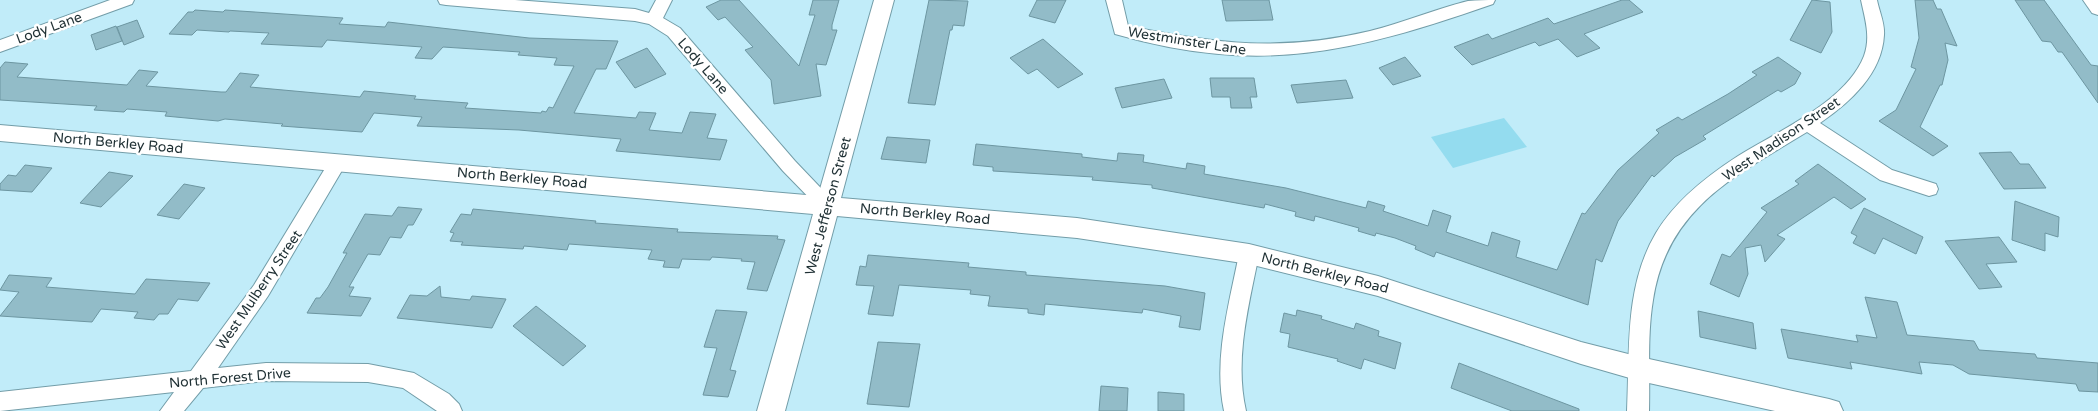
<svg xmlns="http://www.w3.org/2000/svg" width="2098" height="411" viewBox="0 0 2098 411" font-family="'Varela Round',sans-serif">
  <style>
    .green { fill: #94dcef }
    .building { fill: #92bcc8; stroke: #6d96a1 }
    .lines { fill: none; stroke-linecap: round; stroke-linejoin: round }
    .minor-casing { stroke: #739da8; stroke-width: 2 }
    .tertiary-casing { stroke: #739da8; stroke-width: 2 }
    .minor { fill: #fff; fill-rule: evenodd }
    .tertiary { fill: #fff; fill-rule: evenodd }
    .labels { text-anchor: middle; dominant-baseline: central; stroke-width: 5; stroke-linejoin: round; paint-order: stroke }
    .street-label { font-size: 14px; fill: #1f3034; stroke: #fff }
  </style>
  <rect width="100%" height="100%" fill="#c1ecf9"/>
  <polygon class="green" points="1504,118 1527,147 1453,168 1431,137"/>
  <g class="building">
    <polygon points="721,0 739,0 799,66 815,15 809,15 813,0 839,0 832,25 832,30 837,30 826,65 816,64 821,96 774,104 771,80 745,50 753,47 725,17 718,20 706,7"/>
    <polygon points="929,0 968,1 964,26 953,25 952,30 950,30 935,105 908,103"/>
    <polygon points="1037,0 1066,0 1055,23 1029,16"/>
    <polygon points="1222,0 1269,0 1273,20 1226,21"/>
    <polygon points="1622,0 1629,0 1643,12 1584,34 1600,48 1577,57 1558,39 1539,46 1535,42 1472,65 1454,47 1488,34 1492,39 1548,18 1554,24"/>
    <polygon points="1812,0 1830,2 1832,32 1821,53 1790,40"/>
    <polygon points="1915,0 1933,0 1937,9 1941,9 1957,46 1945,43 1948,60 1942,85 1940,85 1920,127 1948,146 1933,156 1879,121 1896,110 1916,69 1911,67 1919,38"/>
    <polygon points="2015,0 2044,0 2091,65 2098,66 2098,103 2062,52 2058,52 2051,42 2042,41"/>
    <polygon points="195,10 223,12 225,10 343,18 339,24 385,27 388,22 529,38 618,41 606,69 596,69 574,113 636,118 639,112 656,113 649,130 682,133 690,112 716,114 707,138 727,140 720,160 616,151 621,139 519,130 417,126 422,117 374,113 362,132 281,126 283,124 225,119 218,121 165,116 167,112 127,109 124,112 94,110 97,106 0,100 0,68 5,62 28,64 17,77 127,85 139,70 158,72 146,86 221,92 226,92 240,73 259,75 250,87 360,97 364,91 416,96 414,99 468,103 465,108 541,113 542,111 546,112 549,107 553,108 574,66 554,65 557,58 518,55 520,52 443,47 432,59 415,58 422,47 327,40 322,47 261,44 269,33 230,31 229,32 197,30 192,35 169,34 188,12 193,12"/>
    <polygon points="137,20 144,37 124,45 117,27"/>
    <polygon points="116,26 122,41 96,50 91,35"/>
    <polygon points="1043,39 1083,74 1058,88 1037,69 1028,74 1010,58"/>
    <polygon points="647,48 666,74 635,88 616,62"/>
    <polygon points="1405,57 1421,76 1393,85 1379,68"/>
    <polygon points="1778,57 1801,73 1795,84 1781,92 1778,90 1703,136 1706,139 1675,157 1654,177 1652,175 1618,221 1602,262 1596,259 1588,305 1436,252 1434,257 1415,249 1416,246 1395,238 1376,233 1375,236 1358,231 1359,228 1315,216 1314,221 1295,216 1296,212 1265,204 1264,208 1152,188 1152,185 1092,180 1093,177 993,171 993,167 973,165 976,144 1082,154 1082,157 1117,161 1118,153 1144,155 1143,162 1186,169 1187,163 1205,166 1204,174 1286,188 1366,208 1368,201 1385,206 1383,211 1428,226 1433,210 1451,216 1446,232 1488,246 1492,232 1520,241 1516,257 1557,270 1582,213 1585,214 1618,170 1659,133 1656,130 1678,117 1682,120 1728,94 1757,75 1752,72"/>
    <polygon points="1210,78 1254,78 1257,97 1250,97 1252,108 1231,108 1230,97 1212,97"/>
    <polygon points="1164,79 1172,98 1122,108 1115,88"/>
    <polygon points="1346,80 1353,98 1297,103 1291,85"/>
    <polygon points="887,137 930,140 926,163 881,159"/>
    <polygon points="2011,152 2020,164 2029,164 2046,188 2004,189 1979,153"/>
    <polygon points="1818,164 1866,199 1851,209 1834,197 1777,235 1785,239 1765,262 1761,245 1745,248 1748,274 1739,297 1710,284 1722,254 1730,257 1767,212 1761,208 1799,184 1795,181"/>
    <polygon points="25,165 52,168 32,192 0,190 0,184 8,175 16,176"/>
    <polygon points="109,172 133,176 101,207 80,203"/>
    <polygon points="184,184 205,188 179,219 157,215"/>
    <polygon points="2015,201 2059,217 2058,237 2045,233 2045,251 2012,240"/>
    <polygon points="398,207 422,209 413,225 408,225 401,238 390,237 380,255 368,254 349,287 354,287 349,296 371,298 361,316 307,313 316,298 320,298 328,287 347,253 343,253 365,214 392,216"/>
    <polygon points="1864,208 1923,237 1916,254 1883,238 1875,254 1853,243 1857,236 1851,233"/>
    <polygon points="473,209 596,221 595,223 678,229 677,232 778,236 777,239 785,240 767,291 747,289 755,262 741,261 742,259 712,257 710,260 682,259 679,268 663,267 665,261 648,259 652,250 569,244 567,250 524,246 523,249 461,245 463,242 450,241 454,233 450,232 461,214 471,215"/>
    <polygon points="1999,237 2017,262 1986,264 2002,287 1979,289 1945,241"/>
    <polygon points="868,255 969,263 968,267 1026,272 1026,275 1165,286 1205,293 1200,330 1179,327 1181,316 1143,309 1142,313 1045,304 1044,315 1028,313 1028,309 988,306 990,296 970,294 971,290 899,285 893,316 868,314 874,286 856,285 860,266 866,267"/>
    <polygon points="9,275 52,278 46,287 135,294 146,279 210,283 198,301 178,299 168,314 159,314 154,320 134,318 138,312 101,309 92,322 0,316 19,292 0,290"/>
    <polygon points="440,286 441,297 470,300 472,296 506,299 492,328 397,318 410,295 427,296"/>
    <polygon points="1865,297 1897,302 1907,335 1974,341 1979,350 2035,354 2037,358 2098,363 2098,392 2079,391 2076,384 1969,374 1953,365 1919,362 1922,374 1850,362 1852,369 1788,358 1781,329 1858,342 1856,335 1877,338"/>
    <polygon points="536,306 586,346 563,366 513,326"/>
    <polygon points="716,310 747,312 730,370 736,371 728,397 703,395 717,348 704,347"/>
    <polygon points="1297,310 1322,316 1321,319 1354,329 1356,323 1379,331 1378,336 1401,343 1395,369 1364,359 1361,369 1337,361 1338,359 1288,347 1290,334 1280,332 1284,313 1296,316"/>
    <polygon points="1698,311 1753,323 1756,349 1700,337"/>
    <polygon points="878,342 920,344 909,407 867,404"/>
    <polygon points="1459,363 1579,409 1579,411 1512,411 1451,388"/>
    <polygon points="1101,386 1128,388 1127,411 1099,411"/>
    <polygon points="1158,392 1184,394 1184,411 1158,411"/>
  </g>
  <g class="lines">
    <defs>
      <g id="minor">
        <polygon points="110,0 134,0 132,4 0,52 0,40"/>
        <polygon points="438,0 515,0 635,9 649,13 656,0 672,0 663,18 680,28 795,161 837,205 835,210 828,212 821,210 783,171 668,36 649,24 635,21 446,5 440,4"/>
        <path d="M1106 0H1122L1128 26C1216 44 1281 52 1370 31 1403 23 1435 9 1468 1 1477 0 1487 0 1495 0L1493 4C1355 52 1261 76 1115 34Z"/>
        <path d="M1861 0H1877C1879 11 1885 23 1884 35 1882 74 1850 102 1820 123L1892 170 1936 184 1938 189 1936 194 1929 196 1880 180 1807 132C1735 176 1667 208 1653 300 1647 336 1650 374 1649 411H1627C1630 351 1624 287 1656 233 1675 201 1707 176 1738 156 1778 131 1846 102 1864 56 1871 37 1865 19 1861 0Z"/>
        <polygon points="2083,0 2098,0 2098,15 2092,13"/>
        <polygon points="338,155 344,157 347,162 344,167 268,296 218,368 266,363 368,364 414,373 449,394 459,404 462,411 437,411 403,388 368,382 266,381 203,388 184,411 160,411 174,392 0,411 0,392 191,371 254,285 332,157"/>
        <path d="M1249 246 1256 248 1259 254C1249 305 1234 359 1246 411H1224C1213 359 1229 305 1239 254L1242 248Z"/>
      </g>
      <polygon id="tertiary" points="874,0 894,0 841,198 1077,218 1249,244 1378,276 1581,342 1640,357 1829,399 1839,402 1843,411 1775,411 1640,381 1581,364 1378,296 1249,264 1077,238 837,216 785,411 757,411 813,214 0,141 0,125 818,196"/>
    </defs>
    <use href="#minor" class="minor-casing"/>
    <use href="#tertiary" class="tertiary-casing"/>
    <use href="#minor" class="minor"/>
    <use href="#tertiary" class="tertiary"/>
  </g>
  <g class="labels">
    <g class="street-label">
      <text transform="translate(49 28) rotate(-20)">Lody Lane</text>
      <text transform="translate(1187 41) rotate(9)">Westminster Lane</text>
      <text transform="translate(703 66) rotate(49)">Lody Lane</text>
      <text transform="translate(1781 139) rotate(-34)">West Madison Street</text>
      <text transform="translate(118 143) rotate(5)">North Berkley Road</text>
      <text transform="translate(522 178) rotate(5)">North Berkley Road</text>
      <text transform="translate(828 206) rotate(-75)">West Jefferson Street</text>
      <text transform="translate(925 214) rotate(5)">North Berkley Road</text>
      <text transform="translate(1325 273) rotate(14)">North Berkley Road</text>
      <text transform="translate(259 290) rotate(-56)">West Mulberry Street</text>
      <text transform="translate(230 378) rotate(-5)">North Forest Drive</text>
    </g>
  </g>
</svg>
